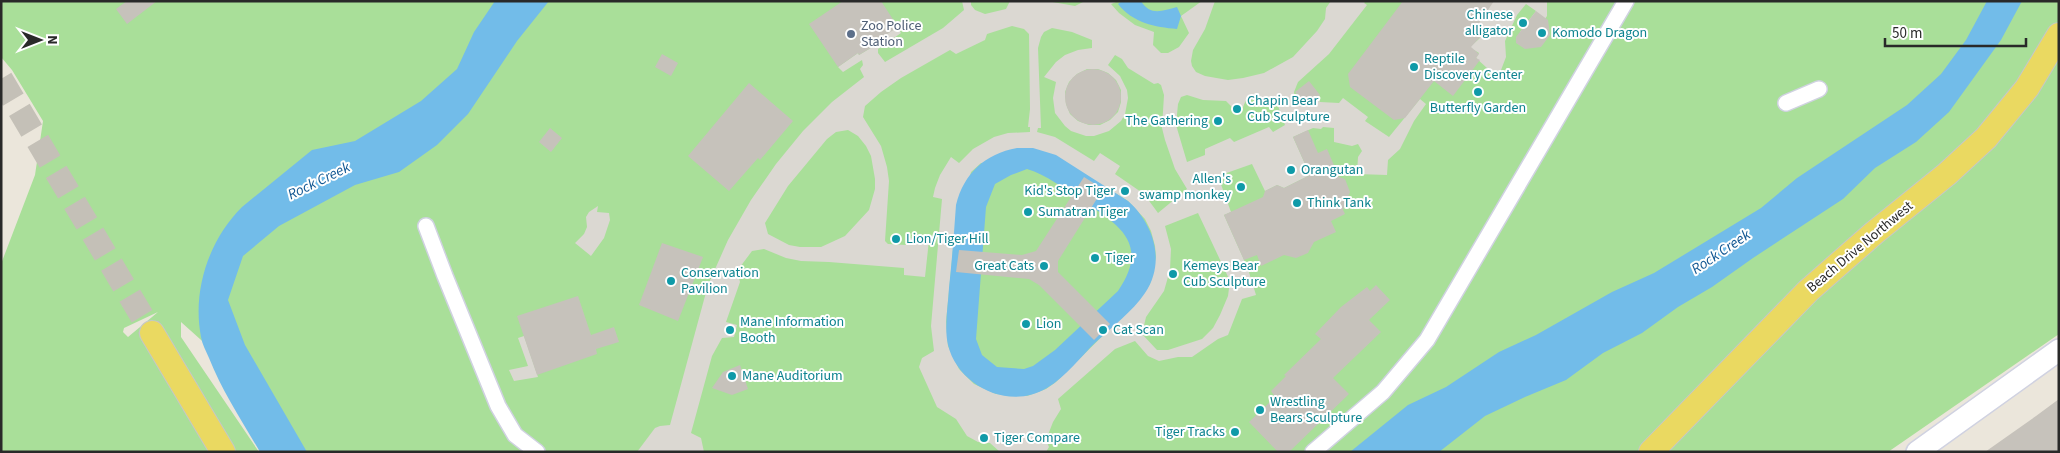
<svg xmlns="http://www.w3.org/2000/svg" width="2060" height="453" viewBox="0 0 2060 453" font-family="'Source Sans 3',sans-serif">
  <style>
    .green { fill: #a9df99; fill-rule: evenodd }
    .plaza { fill: #dbd8d2; fill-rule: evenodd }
    .water { fill: #72bce9; fill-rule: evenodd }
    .building { fill: #c6c2bb }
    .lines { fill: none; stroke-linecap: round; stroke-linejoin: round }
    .primary-tunnel { stroke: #c4c0b7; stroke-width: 24; stroke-dasharray: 24 12; stroke-linecap: butt }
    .minor-casing { stroke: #d0d2e1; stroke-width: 18 }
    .secondary-casing { stroke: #d0d2e1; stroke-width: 24 }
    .primary-casing { stroke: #c7c7c7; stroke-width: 26 }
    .minor { stroke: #fff; stroke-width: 15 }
    .secondary { stroke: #fff; stroke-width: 21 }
    .primary { stroke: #ead961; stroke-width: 24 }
    .culture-dot { fill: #0f9aa8; stroke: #fff; stroke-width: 2 }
    .service-dot { fill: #5c6f8a; stroke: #fff; stroke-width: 2 }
    .labels { text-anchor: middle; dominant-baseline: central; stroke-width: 4; stroke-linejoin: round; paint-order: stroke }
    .culture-label { font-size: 14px; fill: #0d838f; stroke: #fff; text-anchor: start }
    .service-label { font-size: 14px; fill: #4e5e75; stroke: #fff; text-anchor: start }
    .street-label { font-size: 14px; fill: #292929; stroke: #fff }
    .water-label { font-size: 15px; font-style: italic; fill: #135893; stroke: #fff }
  </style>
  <rect width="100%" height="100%" fill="#ebe6db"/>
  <path class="green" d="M1 1H2059V334L1888 452H307C268 405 227 362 181 322V337L259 452H1V264L35 175 43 121 12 70 1 57ZM158 312 128 337 123 332 124 328Z"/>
  <g class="plaza">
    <path d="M962 1H971V5L975 10 985 14 1006 9 1010 1H1047L1075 6 1085 1H1119L1111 4 1119 13 1135 25 1154 32 1153 45 1161 53H1168L1179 47 1189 33 1181 16 1202 1H1215L1205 29 1193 50 1191 61 1192 66 1196 72 1205 76 1228 80 1243 78 1264 73 1293 57 1317 31 1325 19 1326 8 1331 1H1366L1364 3 1367 5 1329 54 1298 82 1294 92 1295 99 1299 97H1317L1320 102 1339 103 1343 98 1368 117 1365 121 1389 137 1420 99 1426 104 1414 121 1400 149 1388 160 1387 175 1357 174 1358 157 1362 151 1358 144 1352 146 1334 142V128L1323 127 1321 129 1313 128 1293 137 1310 175 1284 188 1277 185 1265 191 1252 164 1218 176 1231 212 1224 215 1248 269 1256 295 1242 299 1228 335 1218 339 1192 357H1178L1159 361 1148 356 1135 341 1115 349 1058 399 1061 409 1053 422 1046 440 1049 447 1046 452H1000L990 443 978 442 967 436 956 419 937 407 919 367 922 358 934 351 931 326 942 199 933 197 935 188 940 175 951 157 959 163 973 149 994 137 1008 133 1030 132V127H1028L1030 109 1029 34 1024 29 1012 26 987 34 985 40 956 54 950 50 901 78 881 92 865 106 863 117 881 146 887 167 889 181 885 241 888 244 906 245 907 238 929 240 925 277 904 275V268L829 262 801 261 786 258 764 249 752 251 740 267 738 274 740 282 726 322 737 325 734 337 722 338 712 356 691 433 701 438 704 452H637L655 428 660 426 670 425 708 285 728 240 751 200 776 164 803 131 832 102 864 77 860 69 863 65 862 60 843 72 838 67 858 53 859 55 869 49 879 42 878 40 897 27 901 33 878 49V53L885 62 943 28 964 10ZM1052 28 1072 32 1092 40V48L1078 50 1065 55 1056 62 1044 77 1056 82 1053 98 1055 113 1065 126 1071 131 1086 136H1094L1109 131 1121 121 1125 114 1128 98 1127 90 1120 76 1108 65 1115 55 1122 59 1128 68 1154 84 1158 83 1161 85 1164 95 1162 128 1165 140 1175 169 1187 189 1158 213 1144 194 1115 174 1120 166 1100 153 1094 161 1055 137 1037 132 1038 128H1041L1038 48 1041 37 1044 32ZM1087 69H1098L1108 73 1116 80 1121 90V102L1118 112 1110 120 1100 125H1089L1078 121 1070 114 1066 104 1065 92 1069 82 1077 74ZM1187 95 1203 100 1226 101 1233 108 1237 109 1243 107 1246 100 1267 98 1278 106 1285 125 1273 132 1269 127 1234 142 1230 138 1205 149V155L1187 162 1176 125 1178 104 1181 97ZM848 130 858 136 866 146 871 156 875 179V189L869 210 845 236 821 247H800L789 245 768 234 765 223 788 186 827 139 836 132ZM981 163 1086 175 1128 201 1145 219 1151 231 1155 246 1156 257 1150 284 1136 303 1056 382 1046 389 1027 396 996 394 974 384 959 369 948 346 946 322 953 249 971 172ZM1198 213 1230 281 1228 296 1220 315 1213 328 1202 339 1168 350H1157L1142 334 1146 317 1164 291 1170 270 1171 249 1165 226Z"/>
    <polygon points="1491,1 1547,1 1547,16 1531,39 1520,32 1536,11 1526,4 1517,15 1505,41 1506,57 1498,78 1476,58 1479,53 1474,50 1471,54 1462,43 1471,46 1480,38 1473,32 1478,26 1477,24"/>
    <polygon points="598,206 597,212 609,213 610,220 604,238 591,256 575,243 584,234 587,227 586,217 589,212"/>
    <polygon points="524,336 538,377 514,381 509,370 528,366 518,338"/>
  </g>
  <g class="water">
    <path d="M495 1H549L517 41 468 114 437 145 399 172 355 185 279 226 243 256 228 300 245 345 307 452H260C242 421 222 391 209 358 206 351 202 344 201 337 192 290 209 240 242 207L312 150 355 141 421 101 457 69 474 32Z"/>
    <path d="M1122 1H1141C1150 16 1162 11 1177 7L1181 16 1177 29C1155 27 1133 23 1118 4Z"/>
    <polygon points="1987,1 2022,1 2001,40 1949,112 1916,142 1875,168 1843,199 1753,258 1712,287 1678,307 1642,333 1603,353 1566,380 1525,397 1485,416 1439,452 1350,452 1408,405 1446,387 1499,352 1536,335 1612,292 1654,273 1761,208 1797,178 1907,105 1941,74 1966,40"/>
    <path d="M1017 148H1033L1056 155 1128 201C1154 224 1166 262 1145 293 1132 312 1113 326 1097 341 1080 357 1067 376 1047 388 1009 411 958 386 948 345 944 327 948 306 949 288 952 260 954 233 956 205 964 173 985 154 1017 148ZM1027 169C1047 175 1063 188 1080 199 1118 224 1151 243 1118 291L1055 350 1033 366 1024 369 997 367 982 355 976 339 986 207 995 184 1011 175Z"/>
  </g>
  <g class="building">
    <polygon points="127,1 157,1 127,24 116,9"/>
    <polygon points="843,1 881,1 898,27 878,40 879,42 869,49 859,55 858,53 838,67 809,24"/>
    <polygon points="1403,1 1494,1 1473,32 1480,37 1471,47 1479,54 1476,58 1480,60 1453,96 1434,81 1405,118 1394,120 1350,87 1348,74"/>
    <polygon points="1536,11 1548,20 1550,35 1541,47 1525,49 1516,43 1516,37"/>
    <polygon points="662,54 678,63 671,76 655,67"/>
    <circle cx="1093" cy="97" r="28"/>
    <polygon points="1309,81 1320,95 1306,106 1295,92"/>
    <polygon points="749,83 793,121 760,160 758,158 729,191 688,156"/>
    <polygon points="550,128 562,138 551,152 539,142"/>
    <polygon points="1308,130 1318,153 1327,149 1339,177 1345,179 1350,192 1343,210 1345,214 1331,221 1336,232 1314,242 1308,253 1296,258 1284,255 1261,266 1257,255 1244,260 1224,215 1263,197 1265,191 1277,185 1284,188 1310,175 1293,137"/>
    <polygon points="1084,177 1103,189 1058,261 1058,272 1110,324 1094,340 1039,285 1029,279 956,272 959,250 1022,255 1036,251"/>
    <polygon points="662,243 703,257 678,321 639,305"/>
    <polygon points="1376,285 1390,300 1369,320 1381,332 1333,378 1349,394 1289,452 1278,452 1249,422 1275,397 1271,391 1286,376 1284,375 1321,339 1315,334 1341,307 1367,287 1370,291"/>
    <polygon points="578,296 591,335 614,327 619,342 596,349 597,354 537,375 517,316"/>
    <polygon points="740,365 748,389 732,395 712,388 723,372"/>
    <polygon points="2059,399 2059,452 1985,452 2036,416"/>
  </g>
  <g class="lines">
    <polyline class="primary-tunnel" points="1,79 152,333"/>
    <defs>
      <g id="minor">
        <polyline points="1786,103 1819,89"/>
        <polyline points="426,226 445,276 498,406 515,435 537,452"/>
        <polyline points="1313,452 1383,392 1427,340 1626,1"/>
      </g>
      <polyline id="secondary" points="1917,452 2059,350"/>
      <g id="primary">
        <polyline points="152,333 223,452"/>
        <polyline points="1651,452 1808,291 1874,233 1947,174 1986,138 2027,88 2059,35"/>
      </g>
    </defs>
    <use href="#minor" class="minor-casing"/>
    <use href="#secondary" class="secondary-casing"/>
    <use href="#primary" class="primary-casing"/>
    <use href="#minor" class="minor"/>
    <use href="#secondary" class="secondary"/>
    <use href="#primary" class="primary"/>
  </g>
  <g class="culture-dot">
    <circle cx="1523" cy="23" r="5"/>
    <circle cx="1542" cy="33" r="5"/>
    <circle cx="1414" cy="67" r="5"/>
    <circle cx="1478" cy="92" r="5"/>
    <circle cx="1237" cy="109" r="5"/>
    <circle cx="1218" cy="121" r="5"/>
    <circle cx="1291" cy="170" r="5"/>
    <circle cx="1241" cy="187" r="5"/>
    <circle cx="1125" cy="191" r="5"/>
    <circle cx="1297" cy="203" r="5"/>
    <circle cx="1028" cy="212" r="5"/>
    <circle cx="896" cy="239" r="5"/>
    <circle cx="1095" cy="258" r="5"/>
    <circle cx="1044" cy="266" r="5"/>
    <circle cx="1173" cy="274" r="5"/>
    <circle cx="671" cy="281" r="5"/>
    <circle cx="1026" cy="324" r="5"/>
    <circle cx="730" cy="330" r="5"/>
    <circle cx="1103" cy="330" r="5"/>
    <circle cx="732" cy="376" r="5"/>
    <circle cx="1260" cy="410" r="5"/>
    <circle cx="1235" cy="432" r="5"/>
    <circle cx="984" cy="438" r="5"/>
  </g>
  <circle class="service-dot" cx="851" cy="34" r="5"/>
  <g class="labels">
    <g class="culture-label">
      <text x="1513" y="15" text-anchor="end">Chinese<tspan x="1513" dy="16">alligator</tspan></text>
      <text x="1552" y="33">Komodo Dragon</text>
      <text x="1424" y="59">Reptile<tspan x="1424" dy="16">Discovery Center</tspan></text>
      <text x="1247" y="101">Chapin Bear<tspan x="1247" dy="16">Cub Sculpture</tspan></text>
      <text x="1478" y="108" text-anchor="middle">Butterfly Garden</text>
      <text x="1208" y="121" text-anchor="end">The Gathering</text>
      <text x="1301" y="170">Orangutan</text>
      <text x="1231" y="179" text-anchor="end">Allen's<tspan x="1231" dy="16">swamp monkey</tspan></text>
      <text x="1115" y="191" text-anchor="end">Kid's Stop Tiger</text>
      <text x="1307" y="203">Think Tank</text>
      <text x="1038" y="212">Sumatran Tiger</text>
      <text x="906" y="239">Lion/Tiger Hill</text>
      <text x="1105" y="258">Tiger</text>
      <text x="1034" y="266" text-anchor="end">Great Cats</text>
      <text x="1183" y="266">Kemeys Bear<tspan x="1183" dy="16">Cub Sculpture</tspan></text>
      <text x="681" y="273">Conservation<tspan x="681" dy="16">Pavilion</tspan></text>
      <text x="740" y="322">Mane Information<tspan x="740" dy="16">Booth</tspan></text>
      <text x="1036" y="324">Lion</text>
      <text x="1113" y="330">Cat Scan</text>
      <text x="742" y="376">Mane Auditorium</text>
      <text x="1270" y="402">Wrestling<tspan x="1270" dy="16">Bears Sculpture</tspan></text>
      <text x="1225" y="432" text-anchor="end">Tiger Tracks</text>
      <text x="994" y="438">Tiger Compare</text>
    </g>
    <g class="service-label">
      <text x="861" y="26">Zoo Police<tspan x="861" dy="16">Station</tspan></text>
    </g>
    <g class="street-label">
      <text transform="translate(1860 247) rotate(-40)">Beach Drive Northwest</text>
    </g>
    <g class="water-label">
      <text transform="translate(319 181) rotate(-26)">Rock Creek</text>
      <text transform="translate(1721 252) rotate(-34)">Rock Creek</text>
    </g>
  </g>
  <rect width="2060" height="453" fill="none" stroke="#292929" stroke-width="5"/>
  <g transform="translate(40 40) rotate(90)" stroke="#ffffff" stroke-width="4" paint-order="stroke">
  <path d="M0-4L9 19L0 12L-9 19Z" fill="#292929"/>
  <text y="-8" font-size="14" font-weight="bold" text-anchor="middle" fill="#292929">N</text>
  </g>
  <path d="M1885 38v8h141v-8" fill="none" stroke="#292929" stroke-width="2.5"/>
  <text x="1892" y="38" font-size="15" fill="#292929" stroke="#ffffff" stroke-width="4" paint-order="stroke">50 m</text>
</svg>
